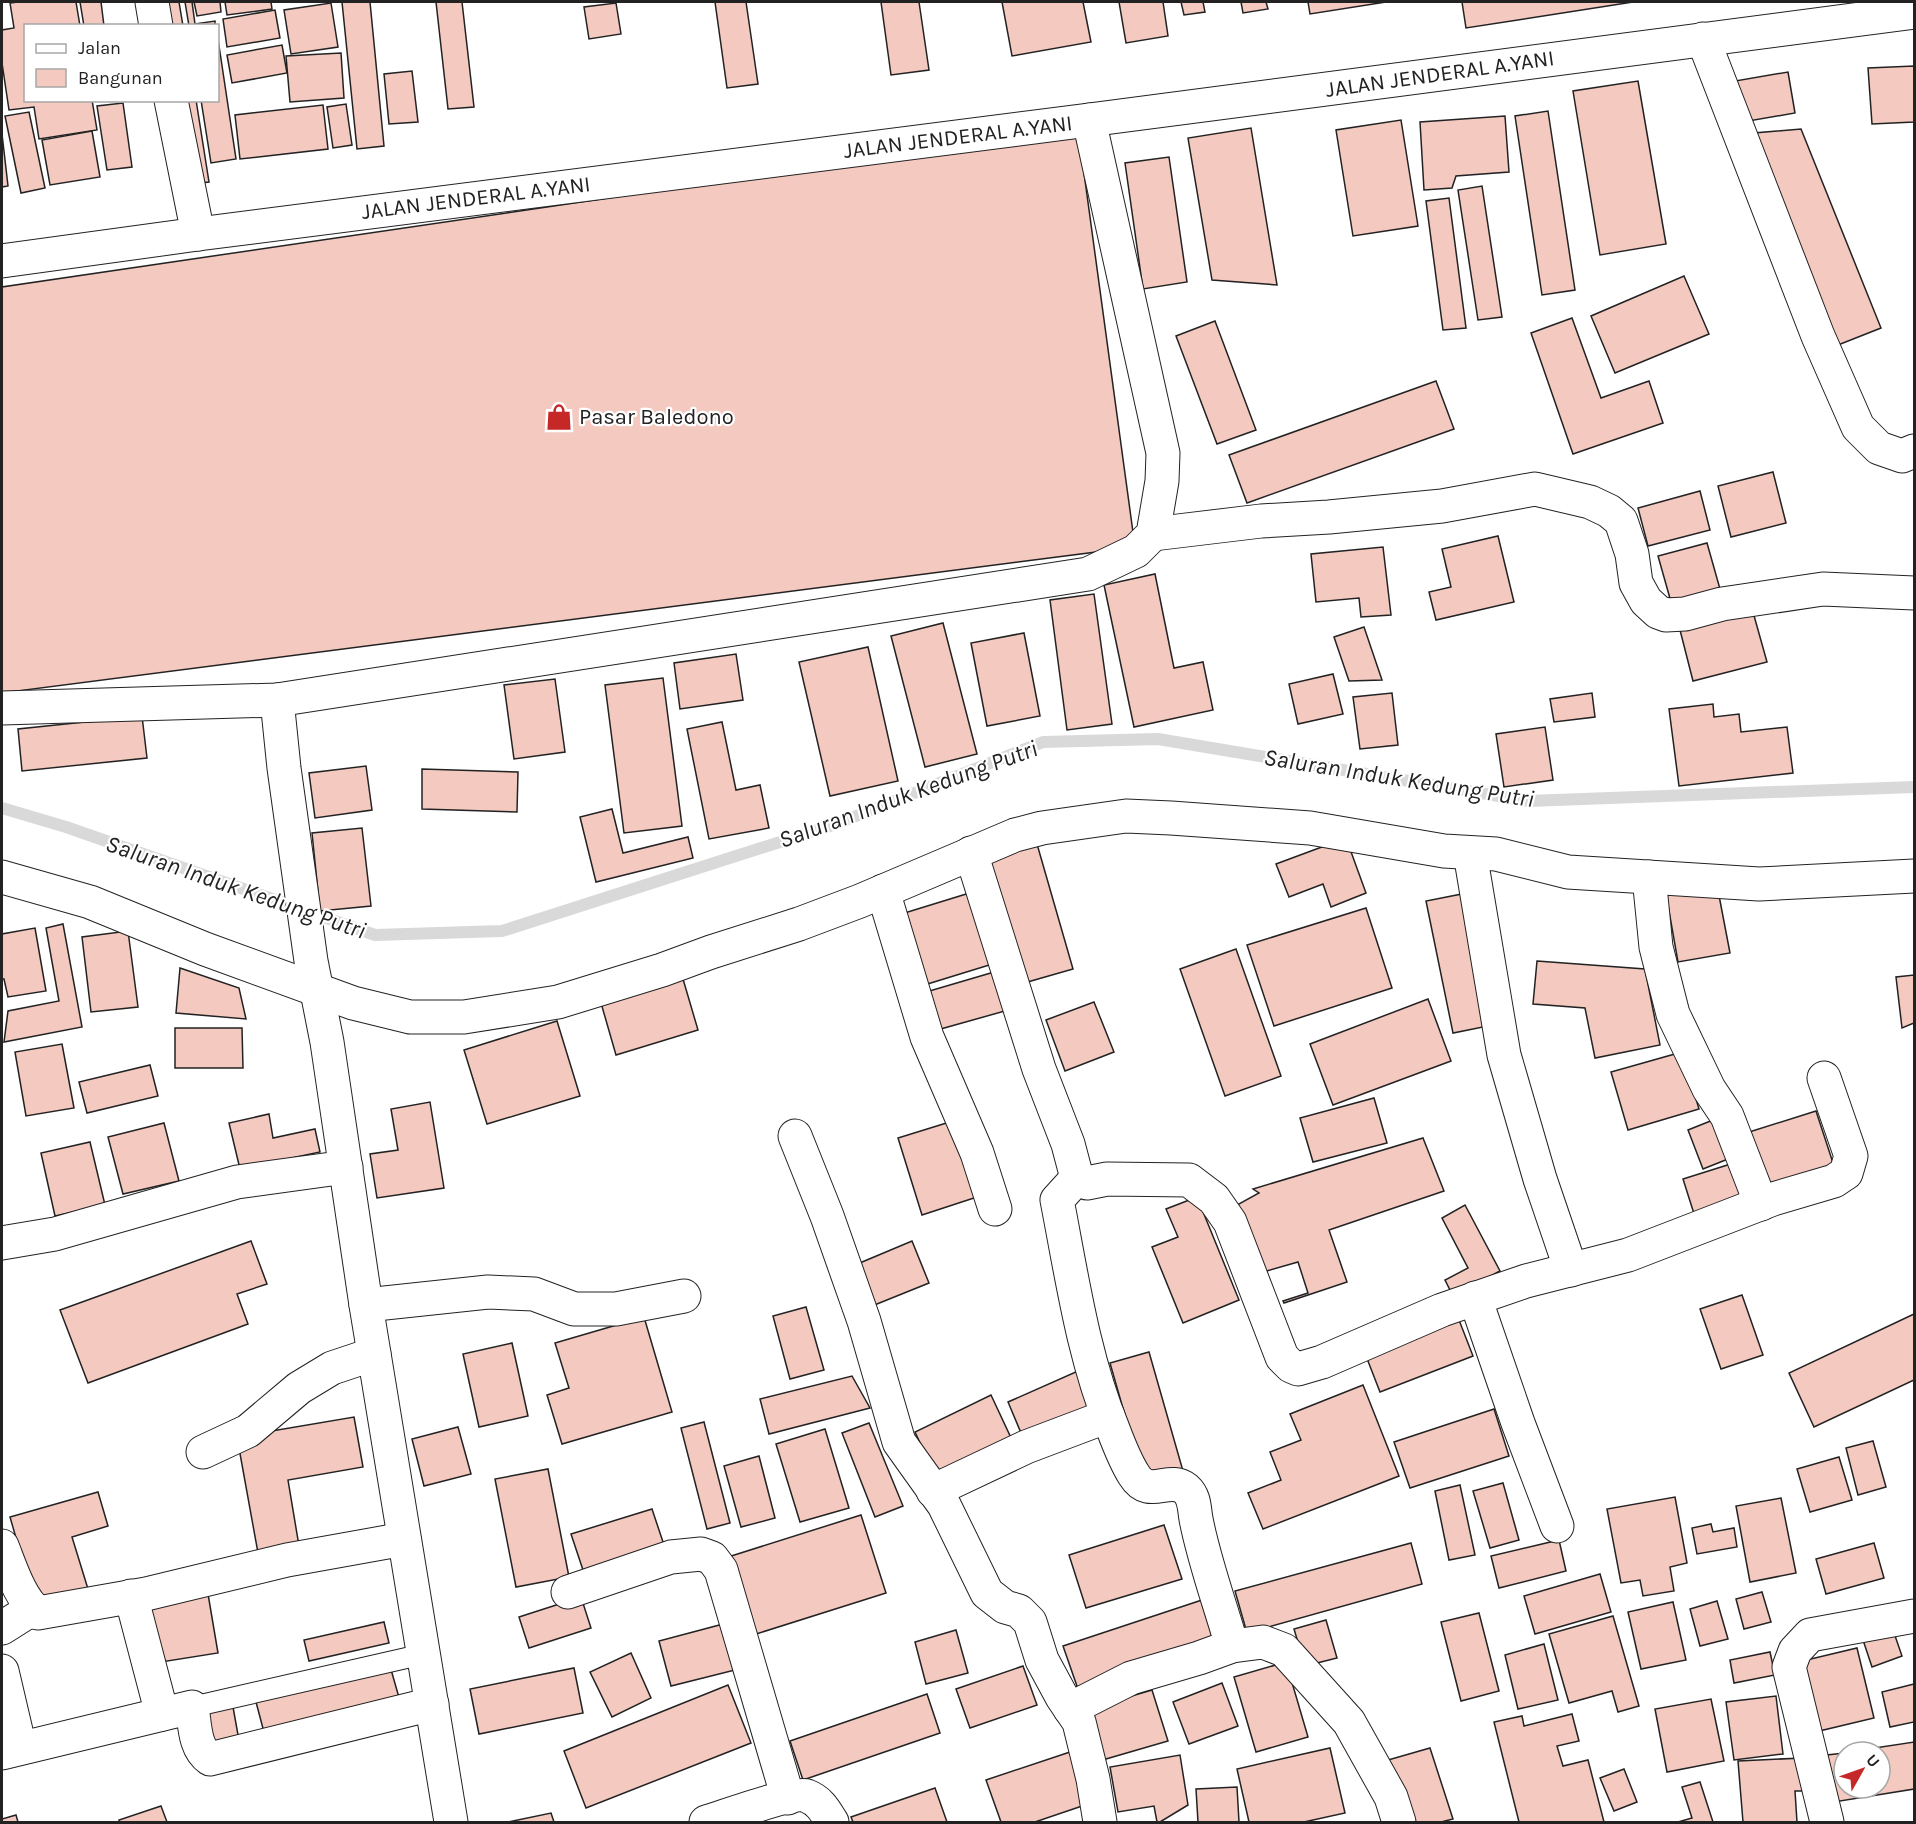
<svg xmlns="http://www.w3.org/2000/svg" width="1916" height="1824" viewBox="0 0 1916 1824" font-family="Karla,sans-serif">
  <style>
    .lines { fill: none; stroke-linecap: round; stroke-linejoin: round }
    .stream { stroke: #d9d9d9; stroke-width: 12 }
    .building { fill: #f3c9c0; stroke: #222; stroke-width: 1.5 }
    .lane-casing { stroke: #222; stroke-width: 22 }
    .street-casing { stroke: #222; stroke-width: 35 }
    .primary-casing { stroke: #222; stroke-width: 35 }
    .lane { stroke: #fff; stroke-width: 20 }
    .street { stroke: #fff; stroke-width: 33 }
    .primary { stroke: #fff; stroke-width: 33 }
    .labels { text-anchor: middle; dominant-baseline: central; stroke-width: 4.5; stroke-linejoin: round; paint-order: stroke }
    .street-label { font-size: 22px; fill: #222; stroke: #fff }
    .poi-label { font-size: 22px; fill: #222; stroke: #fff; text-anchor: start }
    .water-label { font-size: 24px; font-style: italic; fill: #222; stroke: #fff }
  </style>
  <rect width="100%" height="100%" fill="#fff"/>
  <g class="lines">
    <polyline class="stream" points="2,808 66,827 375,935 502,931 836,824 1043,742 1158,739 1528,801 1914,787"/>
  </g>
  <g class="building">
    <polygon points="18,2 76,2 80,26 26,26 26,100 92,100 97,130 39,139 34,107 9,110 2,63 2,30 14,28 10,3"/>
    <polygon points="80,2 101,2 104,26 84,26"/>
    <polygon points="161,2 179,2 183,26 165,26"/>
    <polygon points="185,2 192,2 195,24 215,21 215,26 189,26"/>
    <polygon points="194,2 220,2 221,12 197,16"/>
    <polygon points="225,2 271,2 272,9 227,15"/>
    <polygon points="342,2 370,2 384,146 357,149"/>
    <polygon points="436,2 462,2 474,107 448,109"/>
    <polygon points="715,2 746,2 758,84 727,88"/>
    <polygon points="881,2 919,2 929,70 891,75"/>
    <polygon points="1002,2 1083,2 1091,42 1012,56"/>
    <polygon points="1119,2 1163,2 1168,36 1126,43"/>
    <polygon points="1181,2 1203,2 1205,12 1184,15"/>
    <polygon points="1241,2 1266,2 1268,9 1243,13"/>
    <polygon points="1308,2 1386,2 1310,14"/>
    <polygon points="1462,2 1633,2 1466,28"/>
    <polygon points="331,3 338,47 291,54 284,10"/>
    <polygon points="616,3 621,34 589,39 584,7"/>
    <polygon points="275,10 280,38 227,47 223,19"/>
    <polygon points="218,39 236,159 211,163 201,100 218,100"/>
    <polygon points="282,45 287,73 232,83 227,55"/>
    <polygon points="341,53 344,98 290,102 286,56"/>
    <polygon points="1914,66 1914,122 1872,124 1868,68"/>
    <polygon points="412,71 418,122 389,124 384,74"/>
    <polygon points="1788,72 1795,113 1743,122 1735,81"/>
    <polygon points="1638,81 1666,244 1600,255 1573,91"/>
    <polygon points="177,100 196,100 209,182 191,184"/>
    <polygon points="123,103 132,167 107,170 97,106"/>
    <polygon points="346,104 352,145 333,148 327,107"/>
    <polygon points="323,105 328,149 240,159 235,115"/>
    <polygon points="1548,111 1575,290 1542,295 1515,116"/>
    <polygon points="29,112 45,188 21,193 5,116"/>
    <polygon points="1505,116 1509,172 1456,176 1452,188 1424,190 1420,122"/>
    <polygon points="1401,120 1418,226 1353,236 1336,130"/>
    <polygon points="1251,128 1277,285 1212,280 1188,138"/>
    <polygon points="1078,129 1135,547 2,693 2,287"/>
    <polygon points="1801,129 1881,328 1838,345 1754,133"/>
    <polygon points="92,131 100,177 50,185 42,140"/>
    <polygon points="2,134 8,186 2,187"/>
    <polygon points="1169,157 1187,282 1143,289 1125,163"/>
    <polygon points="1482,186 1502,317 1478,320 1458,190"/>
    <polygon points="1449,198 1466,328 1443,330 1426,201"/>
    <polygon points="1684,276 1709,334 1615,373 1591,316"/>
    <polygon points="1572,318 1601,398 1649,381 1663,423 1573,454 1531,333"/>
    <polygon points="1215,321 1256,430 1217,444 1176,336"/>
    <polygon points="1436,381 1454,429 1247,503 1229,455"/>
    <polygon points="1773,472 1786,523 1731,537 1718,486"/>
    <polygon points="1700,491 1710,530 1648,546 1638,508"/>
    <polygon points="1498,536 1514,602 1436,620 1429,592 1451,587 1442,549"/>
    <polygon points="1707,543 1720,589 1671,602 1658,556"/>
    <polygon points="1383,547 1391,615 1361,617 1359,598 1316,602 1311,554"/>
    <polygon points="1155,574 1174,668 1203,662 1213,710 1134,727 1104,585"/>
    <polygon points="1094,594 1112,724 1067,730 1050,600"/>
    <polygon points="1753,612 1767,662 1693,681 1680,630"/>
    <polygon points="943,623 977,754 925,767 891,636"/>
    <polygon points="1364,627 1382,680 1349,681 1334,637"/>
    <polygon points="1024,633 1040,716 987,726 971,643"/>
    <polygon points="868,647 898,781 830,796 799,662"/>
    <polygon points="736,654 743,700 680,709 674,663"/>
    <polygon points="1333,674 1343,714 1298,724 1289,684"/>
    <polygon points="663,678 682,826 624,833 605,685"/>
    <polygon points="555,679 565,752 514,759 504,685"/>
    <polygon points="1392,693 1398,745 1360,749 1353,697"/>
    <polygon points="1592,693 1595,717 1554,722 1550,699"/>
    <polygon points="1713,704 1714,717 1739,714 1741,732 1787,727 1793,773 1679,786 1669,709"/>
    <polygon points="142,716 147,758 22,771 18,729"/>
    <polygon points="722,722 736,790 760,785 769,828 709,839 687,729"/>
    <polygon points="1545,727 1553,780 1504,787 1496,734"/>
    <polygon points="366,766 372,810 315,818 309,773"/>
    <polygon points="422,769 518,772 517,812 422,809"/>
    <polygon points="612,809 623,853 688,837 693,858 596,882 580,817"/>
    <polygon points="362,828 371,906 320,911 312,833"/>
    <polygon points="1346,838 1366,893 1331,907 1323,884 1289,897 1276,864"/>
    <polygon points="1037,844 1073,969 1024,983 988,858"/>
    <polygon points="1717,885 1730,953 1678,962 1666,894"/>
    <polygon points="976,891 999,962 921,986 898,915"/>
    <polygon points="1467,893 1493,1025 1453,1033 1426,901"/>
    <polygon points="1366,908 1392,988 1274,1026 1247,945"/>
    <polygon points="63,924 82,1027 4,1042 8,1011 59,1001 46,928"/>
    <polygon points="35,928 46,991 8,997 4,979 2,979 2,934"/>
    <polygon points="128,931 138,1007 91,1012 82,937"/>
    <polygon points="1236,949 1281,1076 1225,1096 1180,969"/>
    <polygon points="1537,961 1645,969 1660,1045 1595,1058 1585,1008 1533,1004"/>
    <polygon points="180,968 239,988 246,1019 176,1013"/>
    <polygon points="1001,970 1012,1009 937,1030 926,992"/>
    <polygon points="1914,975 1914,1023 1902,1028 1896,977"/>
    <polygon points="683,979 698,1030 616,1055 601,1003"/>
    <polygon points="1428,999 1451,1061 1333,1105 1310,1044"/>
    <polygon points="1094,1002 1114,1052 1065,1071 1046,1020"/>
    <polygon points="557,1021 580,1096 487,1124 464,1050"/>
    <polygon points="175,1028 242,1028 243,1068 175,1068"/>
    <polygon points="62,1044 74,1108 26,1116 15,1052"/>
    <polygon points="1682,1052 1699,1109 1628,1130 1611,1072"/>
    <polygon points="150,1065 158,1096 87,1113 79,1082"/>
    <polygon points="1374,1098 1387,1143 1313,1162 1300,1118"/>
    <polygon points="430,1102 444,1188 377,1198 370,1154 398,1150 391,1109"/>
    <polygon points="1816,1111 1835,1169 1765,1191 1746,1133"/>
    <polygon points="269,1114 273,1138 315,1129 320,1152 240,1169 229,1123"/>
    <polygon points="1718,1118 1733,1157 1703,1169 1688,1130"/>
    <polygon points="953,1121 977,1197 922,1215 898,1138"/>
    <polygon points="164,1123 179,1181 123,1194 108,1137"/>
    <polygon points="1423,1138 1444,1191 1329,1230 1347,1282 1284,1303 1283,1301 1308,1293 1298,1262 1263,1272 1237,1205 1259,1193 1253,1189"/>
    <polygon points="90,1142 105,1205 55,1216 41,1153"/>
    <polygon points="1737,1162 1750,1203 1696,1220 1683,1179"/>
    <polygon points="1197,1197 1239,1300 1183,1323 1152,1247 1178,1237 1166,1209"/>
    <polygon points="1465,1205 1500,1271 1453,1296 1445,1280 1468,1268 1442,1218"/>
    <polygon points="251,1241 267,1284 237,1294 248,1324 88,1383 60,1310"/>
    <polygon points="912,1241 929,1283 872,1306 855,1265"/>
    <polygon points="1742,1295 1763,1355 1721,1369 1700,1309"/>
    <polygon points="806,1307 824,1370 790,1379 773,1316"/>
    <polygon points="1914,1314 1914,1380 1814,1427 1789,1373"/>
    <polygon points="644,1317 672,1412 562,1444 547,1395 569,1388 555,1343"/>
    <polygon points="1459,1320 1473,1356 1380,1392 1366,1356"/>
    <polygon points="512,1343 528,1416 479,1427 463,1354"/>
    <polygon points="1149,1352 1183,1471 1144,1482 1110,1363"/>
    <polygon points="1078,1371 1095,1410 1024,1440 1008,1402"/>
    <polygon points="852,1376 870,1408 769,1434 760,1399"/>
    <polygon points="1363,1385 1399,1476 1263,1529 1248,1493 1281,1480 1270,1452 1301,1440 1290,1414"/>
    <polygon points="991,1395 1012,1440 936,1477 915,1432"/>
    <polygon points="1494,1409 1509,1456 1410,1488 1394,1442"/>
    <polygon points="354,1417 363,1467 288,1480 299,1546 258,1553 237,1437"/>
    <polygon points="704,1422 730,1523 707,1529 681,1428"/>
    <polygon points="869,1423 903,1506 875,1517 842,1433"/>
    <polygon points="458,1427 471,1474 424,1486 412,1439"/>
    <polygon points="825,1429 849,1508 800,1522 776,1444"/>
    <polygon points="1873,1441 1886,1487 1858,1495 1846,1448"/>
    <polygon points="759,1456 775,1518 741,1527 724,1466"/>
    <polygon points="1839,1457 1852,1500 1810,1512 1797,1469"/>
    <polygon points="548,1469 569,1577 516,1587 495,1479"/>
    <polygon points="1503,1483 1519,1540 1490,1548 1473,1491"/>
    <polygon points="1460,1485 1475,1555 1449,1560 1435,1491"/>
    <polygon points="98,1492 108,1526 72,1537 88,1589 35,1604 10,1517"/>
    <polygon points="1675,1497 1687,1563 1670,1567 1674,1591 1643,1596 1640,1580 1621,1583 1607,1509"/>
    <polygon points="1781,1498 1796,1573 1750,1582 1736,1506"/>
    <polygon points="652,1509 664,1545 583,1570 571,1534"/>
    <polygon points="861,1515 886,1593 753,1635 728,1557"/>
    <polygon points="1711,1524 1713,1532 1734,1528 1737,1547 1697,1554 1692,1528"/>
    <polygon points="1164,1525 1182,1579 1086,1608 1069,1555"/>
    <polygon points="1559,1540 1566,1571 1499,1588 1491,1556"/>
    <polygon points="1411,1543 1422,1584 1247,1633 1235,1591"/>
    <polygon points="1874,1543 1884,1578 1826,1594 1816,1559"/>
    <polygon points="1600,1574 1611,1612 1535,1634 1524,1596"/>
    <polygon points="207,1588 218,1653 155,1663 145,1597"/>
    <polygon points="1762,1592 1771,1622 1744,1629 1736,1599"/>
    <polygon points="581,1597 591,1628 529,1648 519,1617"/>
    <polygon points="1205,1599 1219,1643 1078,1689 1063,1646"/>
    <polygon points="1717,1601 1728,1639 1700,1646 1690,1609"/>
    <polygon points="1673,1602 1686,1660 1641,1669 1628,1612"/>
    <polygon points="1479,1613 1499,1691 1461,1701 1441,1622"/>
    <polygon points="1613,1616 1639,1706 1618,1712 1612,1691 1569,1703 1549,1634"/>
    <polygon points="1326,1620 1337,1658 1305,1666 1294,1629"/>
    <polygon points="384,1622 389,1643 309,1661 304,1640"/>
    <polygon points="727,1623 739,1669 671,1686 659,1641"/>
    <polygon points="1892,1627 1902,1656 1872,1667 1862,1637"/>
    <polygon points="956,1630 968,1673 926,1684 915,1642"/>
    <polygon points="1544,1644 1558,1700 1518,1709 1505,1655"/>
    <polygon points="1857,1648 1874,1718 1815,1732 1798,1662"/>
    <polygon points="1770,1652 1775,1675 1734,1683 1730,1660"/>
    <polygon points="631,1653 651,1698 612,1717 590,1672"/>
    <polygon points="1286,1662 1308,1737 1256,1752 1234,1677"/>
    <polygon points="390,1666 400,1701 265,1736 256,1702"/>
    <polygon points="1023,1666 1037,1705 970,1728 956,1689"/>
    <polygon points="574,1668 583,1713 479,1734 470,1689"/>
    <polygon points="1222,1683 1238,1726 1189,1744 1173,1702"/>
    <polygon points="1914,1684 1914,1722 1890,1727 1882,1692"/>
    <polygon points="728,1685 751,1743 586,1808 564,1751"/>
    <polygon points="1152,1690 1168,1741 1099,1761 1084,1710"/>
    <polygon points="927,1694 940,1733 803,1780 790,1741"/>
    <polygon points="1776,1696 1783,1754 1734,1760 1726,1702"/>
    <polygon points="1711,1699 1724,1761 1667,1772 1655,1709"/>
    <polygon points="233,1707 240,1746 211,1751 204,1712"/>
    <polygon points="1572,1714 1579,1741 1557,1746 1563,1766 1588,1760 1604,1822 1519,1822 1494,1722 1522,1716 1524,1726"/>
    <polygon points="1914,1742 1914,1789 1834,1802 1827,1755 1844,1753 1844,1788 1880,1788 1880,1752 1848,1752"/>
    <polygon points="1330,1748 1345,1813 1304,1822 1249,1822 1237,1769"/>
    <polygon points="1430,1748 1453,1819 1441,1822 1407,1822 1388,1760"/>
    <polygon points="1070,1752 1088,1804 1035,1822 1001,1822 986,1780"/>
    <polygon points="1180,1755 1188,1805 1160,1822 1157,1822 1154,1806 1118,1812 1110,1767"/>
    <polygon points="1802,1758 1805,1791 1795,1791 1797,1822 1743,1822 1738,1761"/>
    <polygon points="1624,1769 1637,1802 1614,1811 1600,1778"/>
    <polygon points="1700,1782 1713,1822 1678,1822 1692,1818 1682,1787"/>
    <polygon points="1237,1787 1239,1822 1198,1822 1196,1789"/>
    <polygon points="935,1788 947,1822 853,1822 851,1817"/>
    <polygon points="161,1806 167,1822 119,1822 119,1820"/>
    <polygon points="551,1813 554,1822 508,1822"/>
    <polygon points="16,1815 18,1822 2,1822 2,1819"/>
  </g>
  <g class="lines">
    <defs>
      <polyline id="lane" points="192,1707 424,1654"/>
      <g id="street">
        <polyline points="152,2 156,26"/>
        <polyline points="1703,39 1818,336 1858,427 1879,448 1902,456 1914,451"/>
        <polyline points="171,100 198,234"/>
        <polyline points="1153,534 1261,521 1329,517 1442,506 1535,489 1590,502 1609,511 1621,521 1632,554 1636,583 1646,601 1658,612 1666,615 1685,614 1722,604 1823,589 1914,593"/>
        <polyline points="277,700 284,768 311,961 327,1042 366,1305 451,1822"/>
        <polyline points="2,708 277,700 1088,574 1136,551 1153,534 1162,481 1163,453 1089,120"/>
        <polyline points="971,853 1039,1069 1068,1144 1077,1178 1087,1183 1107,1179 1189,1180 1214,1199 1230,1222 1282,1357 1291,1366 1298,1369 1322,1362 1442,1310 1526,1281 1628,1255 1773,1199 1834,1181 1846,1173 1851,1156 1824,1078"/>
        <polyline points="1470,853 1504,1055 1540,1179 1571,1270"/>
        <polyline points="2,877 90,902 205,949 353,1003 410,1017 464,1017 558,1002 662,970 711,952 799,924 860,901 1015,835 1042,828 1126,816 1171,818 1310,828 1444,851 1496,854 1568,872 1759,884 1914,876"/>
        <polyline points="1649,877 1656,947 1673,1014 1709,1089 1727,1116 1761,1204"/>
        <polyline points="883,891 927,1037 977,1153 995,1209"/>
        <polyline points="795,1136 827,1216 864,1321 899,1442 944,1505 987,1593 1005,1607 1019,1611 1030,1622 1042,1660 1062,1697 1079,1722 1093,1779 1100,1822"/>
        <path d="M1077 1178 1057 1200C1072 1277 1083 1356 1113 1429 1119 1445 1125 1461 1134 1475 1149 1500 1169 1475 1186 1489 1195 1497 1194 1508 1196 1519 1204 1561 1220 1604 1232 1646"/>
        <polyline points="2,1243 55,1234 237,1182 346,1167"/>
        <polyline points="1475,1298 1518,1423 1557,1526"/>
        <polyline points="366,1305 488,1292 534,1294 574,1309 616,1309 684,1296"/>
        <polyline points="203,1452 248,1431 299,1388 332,1368 374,1354"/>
        <polyline points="933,1491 1026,1447 1108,1416"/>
        <path d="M2 1546C10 1566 20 1599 38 1613L146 1594 287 1560 404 1539"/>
        <polyline points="568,1592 671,1557 701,1554 712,1558 721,1570 788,1798"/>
        <polyline points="131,1596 162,1714"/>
        <polyline points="2,1628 32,1609"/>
        <polyline points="2,1671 20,1748"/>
        <polyline points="1070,1709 1131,1678 1199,1658 1232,1646 1263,1642 1284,1650 1349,1722 1391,1797 1399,1822"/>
        <path d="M2 1753 192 1707C195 1724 194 1748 210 1759L432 1704"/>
        <path d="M706 1822C723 1817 793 1791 807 1796 820 1801 825 1811 832 1822"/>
        <polyline points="1827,1822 1789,1667 1795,1651 1810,1635 1914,1616"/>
      </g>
      <polyline id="primary" points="2,261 198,234 1089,120 1914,12"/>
    </defs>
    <use href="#lane" class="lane-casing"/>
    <use href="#street" class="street-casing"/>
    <use href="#primary" class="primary-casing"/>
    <use href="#lane" class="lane"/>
    <use href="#street" class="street"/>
    <use href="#primary" class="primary"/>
  </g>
  <defs>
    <symbol id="shop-bare" viewBox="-9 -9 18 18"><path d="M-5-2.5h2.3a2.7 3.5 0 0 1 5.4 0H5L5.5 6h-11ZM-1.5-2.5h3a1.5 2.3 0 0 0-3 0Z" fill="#c62828" stroke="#fff" stroke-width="2.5" paint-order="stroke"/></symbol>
  </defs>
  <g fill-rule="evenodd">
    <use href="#shop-bare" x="540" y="398" width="38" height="38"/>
  </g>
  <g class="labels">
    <g class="street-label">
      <text transform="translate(1440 74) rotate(-8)">JALAN JENDERAL A.YANI</text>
      <text transform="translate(958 137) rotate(-7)">JALAN JENDERAL A.YANI</text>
      <text transform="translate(476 198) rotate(-7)">JALAN JENDERAL A.YANI</text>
    </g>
    <g class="poi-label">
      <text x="579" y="417">Pasar Baledono</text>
    </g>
    <g class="water-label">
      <text transform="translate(1399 778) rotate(9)">Saluran Induk Kedung Putri</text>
      <text transform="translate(908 794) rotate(-20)">Saluran Induk Kedung Putri</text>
      <text transform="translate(236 887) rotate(19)">Saluran Induk Kedung Putri</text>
    </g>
  </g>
  <rect width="1916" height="1824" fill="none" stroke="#222222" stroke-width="6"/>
  <rect x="24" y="24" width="195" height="78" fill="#ffffff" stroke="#a7a7a7" stroke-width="1.5"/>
  <rect x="36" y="44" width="30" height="9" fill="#ffffff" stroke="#a7a7a7" stroke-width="1.5"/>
  <text x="78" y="54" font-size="18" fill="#222222">Jalan</text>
  <rect x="36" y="69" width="30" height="18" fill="#f3c9c0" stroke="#a7a7a7" stroke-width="1.5"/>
  <text x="78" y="84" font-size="18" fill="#222222">Bangunan</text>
  <g transform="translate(1862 1770) rotate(50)"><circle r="28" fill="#ffffff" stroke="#a7a7a7" stroke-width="1.5"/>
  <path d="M0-4.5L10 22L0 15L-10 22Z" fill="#c62828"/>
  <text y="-9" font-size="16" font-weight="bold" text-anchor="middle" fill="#222222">U</text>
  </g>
</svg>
